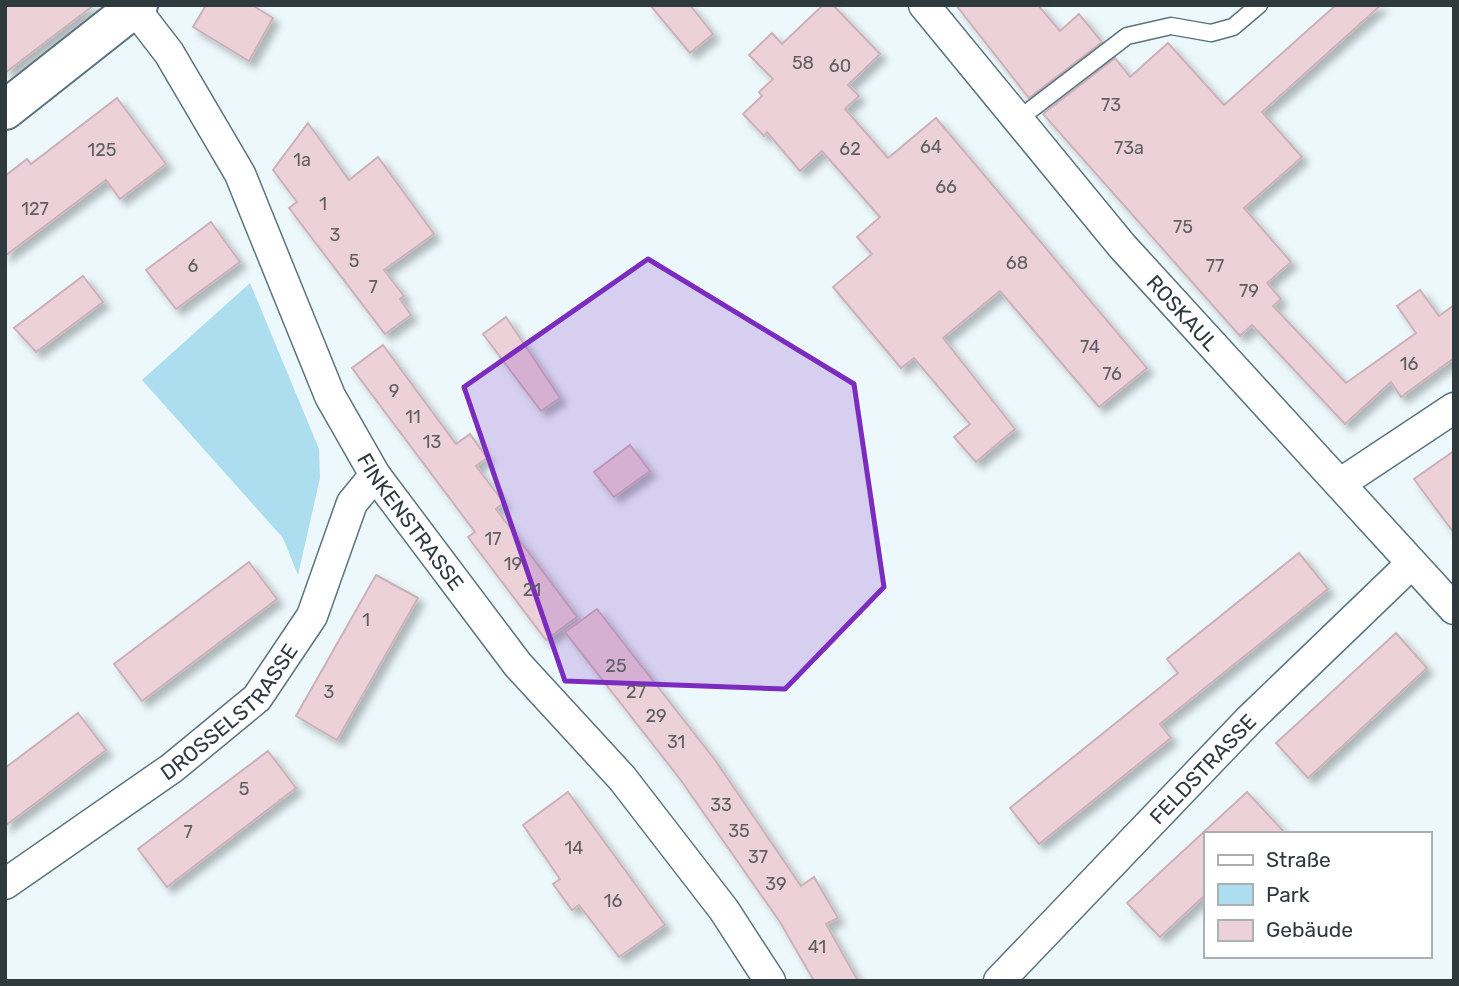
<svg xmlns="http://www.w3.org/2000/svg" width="1459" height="986" viewBox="0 0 1459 986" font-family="Rubik,sans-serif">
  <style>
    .green { fill: #addeef }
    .building { fill: #edd1d9; stroke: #cdb1b9; stroke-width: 2; filter: url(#shadow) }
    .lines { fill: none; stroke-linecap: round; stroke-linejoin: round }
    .lane-casing { stroke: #5a747d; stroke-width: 19 }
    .street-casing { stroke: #5a747d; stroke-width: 33 }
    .secondary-casing { stroke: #5a747d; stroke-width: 42 }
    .lane { stroke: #fff; stroke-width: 16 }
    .street { stroke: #fff; stroke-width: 30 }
    .secondary { stroke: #fff; stroke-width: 38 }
    .marked { fill: #7b2cbf; fill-opacity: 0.2; stroke: #7b2cbf; stroke-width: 5; stroke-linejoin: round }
    .labels { text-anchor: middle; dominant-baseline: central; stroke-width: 7; stroke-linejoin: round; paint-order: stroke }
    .number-label { font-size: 18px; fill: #5e6065 }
    .street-label { font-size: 21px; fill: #2f3a3e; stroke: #fff }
  </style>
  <defs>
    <filter id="shadow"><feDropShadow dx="6" dy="6" stdDeviation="3.5" flood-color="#0004"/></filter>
  </defs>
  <rect width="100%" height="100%" fill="#edf8fc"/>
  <polygon class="green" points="250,283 319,449 320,478 298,575 283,538 142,380"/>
  <g class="building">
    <polygon points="5,5 94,5 5,73"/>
    <polygon points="206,5 252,5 273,18 249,61 193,27"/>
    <polygon points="650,5 690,5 713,34 690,53"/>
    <polygon points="823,5 833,5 880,54 848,85 859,96 845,109 888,158 936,118 1147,368 1099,407 1000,291 943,338 1015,429 976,462 954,437 970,424 914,358 901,368 833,287 872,254 857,237 880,217 822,151 800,171 767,132 764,136 743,114 762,96 759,92 773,79 749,55 772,33 782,44"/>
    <polygon points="956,5 1038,5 1060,31 1079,14 1102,42 1029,98"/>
    <polygon points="1336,5 1381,5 1262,112 1302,157 1244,208 1291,262 1267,283 1281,299 1273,306 1346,383 1416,333 1397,306 1420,290 1439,316 1454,305 1454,358 1401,397 1391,382 1345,424 1252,325 1240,336 1043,114 1115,58 1130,77 1168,43 1224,105"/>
    <polygon points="117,98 166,164 120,199 106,180 5,256 5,176 27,159 31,164"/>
    <polygon points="308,123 349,180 378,157 434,234 384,270 404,296 400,299 411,315 385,334 289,208 297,202 273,170"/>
    <polygon points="211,222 240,262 176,309 146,270"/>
    <polygon points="83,276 103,302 36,352 14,328"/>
    <polygon points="506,317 560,398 541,411 483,334"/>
    <polygon points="383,345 456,444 470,434 487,458 476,466 504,503 496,509 577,617 546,640 468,537 475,532 352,368"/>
    <polygon points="630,445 650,471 614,497 594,472"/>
    <polygon points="1454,451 1454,533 1414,479"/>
    <polygon points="1299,553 1328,589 1160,724 1171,738 1039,844 1010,808 1178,673 1167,659"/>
    <polygon points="249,562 277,599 142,701 114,664"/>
    <polygon points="376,575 418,598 337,740 296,716"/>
    <polygon points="597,609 715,760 801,886 814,877 838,918 826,924 858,981 814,981 780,922 680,779 565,632"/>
    <polygon points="1396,633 1427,668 1308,778 1276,743"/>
    <polygon points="78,713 106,750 5,826 5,768"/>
    <polygon points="268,751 296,788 167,887 138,849"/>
    <polygon points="568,792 665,925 619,957 579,905 572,910 553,884 560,879 523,825"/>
    <polygon points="1247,792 1286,834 1205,834 1205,895 1160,937 1127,903"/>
  </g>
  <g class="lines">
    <defs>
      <polyline id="lane" points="1016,121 1127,36 1171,26 1211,33 1233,27 1259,5"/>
      <g id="street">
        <path id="s1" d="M132 5 169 53 240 174 330 396 375 475 518 665 622 778 724 910 770 981"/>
        <path id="s2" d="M924 5 1122 246 1454 609"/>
        <polyline points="1341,483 1454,408"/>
        <path id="s3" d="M5 884 172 768 257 698 312 616 352 503 375 475"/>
        <path id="s4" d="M999 981 1250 719 1411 564"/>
      </g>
      <polyline id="secondary" points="5,110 138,5"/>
    </defs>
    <use href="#lane" class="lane-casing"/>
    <use href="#street" class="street-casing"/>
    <use href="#secondary" class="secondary-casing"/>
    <use href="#lane" class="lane"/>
    <use href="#street" class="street"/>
    <use href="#secondary" class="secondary"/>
  </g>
  <path class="marked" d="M648 259 854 384 884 587 785 689 565 681 464 387Z"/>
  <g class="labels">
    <g class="number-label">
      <text x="803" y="63">58</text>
      <text x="840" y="66">60</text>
      <text x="1111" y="105">73</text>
      <text x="931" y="147">64</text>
      <text x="1129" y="148">73a</text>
      <text x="850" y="149">62</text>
      <text x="102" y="150">125</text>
      <text x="302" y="160">1a</text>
      <text x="946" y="187">66</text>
      <text x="323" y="204">1</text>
      <text x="35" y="209">127</text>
      <text x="1183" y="227">75</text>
      <text x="335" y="235">3</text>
      <text x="354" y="261">5</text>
      <text x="1017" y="263">68</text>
      <text x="193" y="266">6</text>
      <text x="1215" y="266">77</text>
      <text x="373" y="287">7</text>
      <text x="1249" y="291">79</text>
      <text x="1090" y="347">74</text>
      <text x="1409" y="364">16</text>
      <text x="1112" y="374">76</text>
      <text x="394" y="391">9</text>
      <text x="413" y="417">11</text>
      <text x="432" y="442">13</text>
      <text x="493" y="539">17</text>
      <text x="513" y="564">19</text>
      <text x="532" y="590">21</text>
      <text x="366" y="620">1</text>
      <text x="616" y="666">25</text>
      <text x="329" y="692">3</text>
      <text x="636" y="692">27</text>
      <text x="656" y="716">29</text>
      <text x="676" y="742">31</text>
      <text x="244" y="789">5</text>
      <text x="721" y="805">33</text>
      <text x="739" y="831">35</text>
      <text x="188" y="832">7</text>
      <text x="574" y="848">14</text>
      <text x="758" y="857">37</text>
      <text x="776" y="884">39</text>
      <text x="613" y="901">16</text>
      <text x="817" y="947">41</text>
    </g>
    <g class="street-label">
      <text stroke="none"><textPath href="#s2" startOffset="402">ROSKAUL</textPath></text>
      <text stroke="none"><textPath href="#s1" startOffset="590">FINKENSTRASSE</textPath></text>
      <text stroke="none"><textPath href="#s3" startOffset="284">DROSSELSTRASSE</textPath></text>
      <text stroke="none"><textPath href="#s4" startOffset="294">FELDSTRASSE</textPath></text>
    </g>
  </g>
  <rect width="1459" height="986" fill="none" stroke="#2f3a3e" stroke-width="14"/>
  <rect x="1204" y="832" width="228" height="126" fill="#ffffff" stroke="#acb0b2" stroke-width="2"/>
  <rect x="1218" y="855" width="35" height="10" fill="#ffffff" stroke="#acb0b2" stroke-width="2"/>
  <text x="1266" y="867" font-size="21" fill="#2f3a3e">Straße</text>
  <rect x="1218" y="884" width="35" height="21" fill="#addeef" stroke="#acb0b2" stroke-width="2"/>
  <text x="1266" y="902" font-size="21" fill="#2f3a3e">Park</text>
  <rect x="1218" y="920" width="35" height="21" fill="#edd1d9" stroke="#acb0b2" stroke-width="2"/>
  <text x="1266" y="937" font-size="21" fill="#2f3a3e">Gebäude</text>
</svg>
